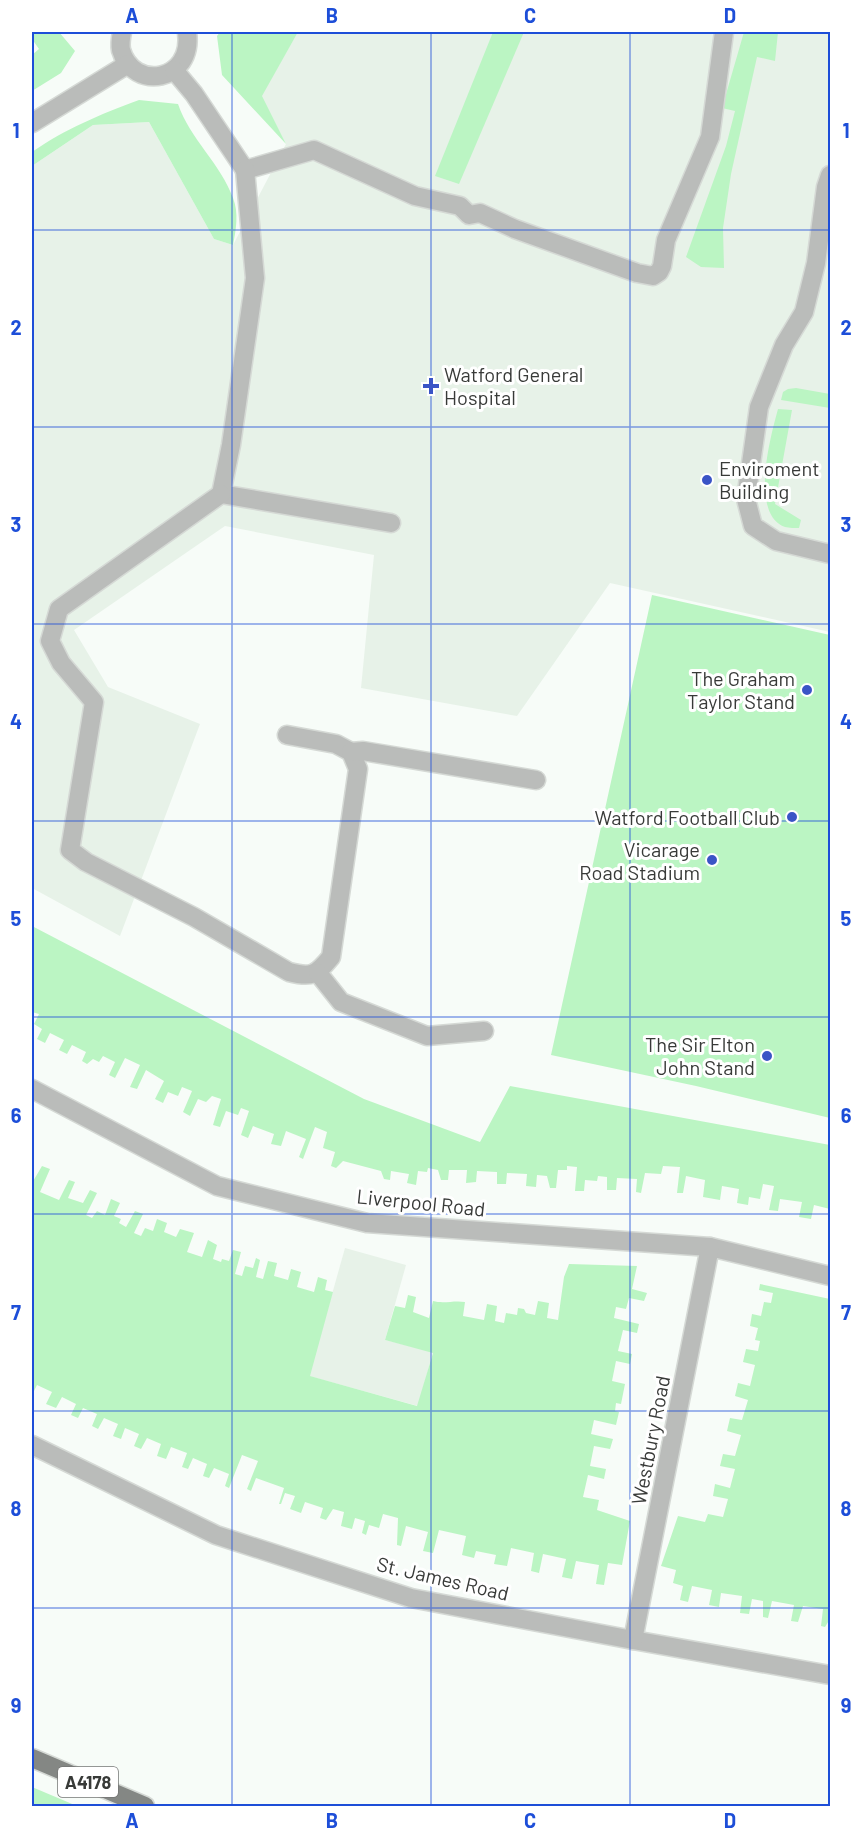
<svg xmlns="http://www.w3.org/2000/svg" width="862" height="1838" viewBox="0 0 862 1838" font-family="Barlow,sans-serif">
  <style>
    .built { fill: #e7f2e8 }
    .green { fill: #bbf5c3 }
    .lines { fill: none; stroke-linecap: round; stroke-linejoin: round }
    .minor-casing { stroke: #d5d9d5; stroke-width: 21 }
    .major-casing { stroke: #d5d9d5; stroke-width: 21 }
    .minor { stroke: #babcba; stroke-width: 18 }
    .major { stroke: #848784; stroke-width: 18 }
    .grid { fill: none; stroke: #1d4ed8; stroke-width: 1.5; stroke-opacity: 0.55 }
    .poi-dot { fill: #3a54c6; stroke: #fff; stroke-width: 2 }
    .labels { text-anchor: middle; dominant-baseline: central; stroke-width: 6; stroke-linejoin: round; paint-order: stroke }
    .shield { fill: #fff; stroke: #747574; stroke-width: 1.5 }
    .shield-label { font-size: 18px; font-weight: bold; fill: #383a38 }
    .poi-label { font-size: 20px; fill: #383a38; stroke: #fff; text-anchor: end }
    .street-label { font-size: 20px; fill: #383a38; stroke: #fff }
    .neatline { fill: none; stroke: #1d4ed8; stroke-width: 2 }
    .grid-label { font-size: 20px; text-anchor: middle; font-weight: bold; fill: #1d4ed8 }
  </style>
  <rect width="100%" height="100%" fill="#f7fcf8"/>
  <g class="built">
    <polygon points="298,32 830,32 830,632 610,583 517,716 361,688 374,555 225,526 74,630 108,687 200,724 120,936 32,888 32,166 93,125 149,122 214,239 233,245 286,144 261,96"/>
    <polygon points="345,1248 406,1265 385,1340 433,1352 418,1406 309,1376"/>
  </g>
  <g class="green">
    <polygon points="32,32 59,32 75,51 61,73 32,91 32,55 39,49 32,39"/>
    <polygon points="220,32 298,32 262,96 286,144 222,75 217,36"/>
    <polygon points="493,32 524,32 459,184 435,176"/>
    <polygon points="744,32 778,32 775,61 757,57 731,174 723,228 724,268 701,267 686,257 726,146 735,111 722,108"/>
    <path d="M139 100 178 104C190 139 221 164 233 198 239 213 236 230 233 245L214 239 149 122 93 125 32 166V152C67 128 99 115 139 100Z"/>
    <polygon points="796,388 830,394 830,408 781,400 783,392 788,389"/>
    <path d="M778 409 792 410 775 504 801 520 799 528C795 528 789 528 785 527 749 514 771 435 778 409Z"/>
    <polygon points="652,595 830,635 830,1118 696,1086 551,1055"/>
    <polygon points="32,926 364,1099 480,1142 510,1086 830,1145 830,1209 814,1205 811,1219 799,1217 802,1202 780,1199 778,1211 769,1210 774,1186 763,1184 760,1199 749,1197 748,1205 737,1203 739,1189 722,1186 720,1200 703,1197 705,1180 686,1176 683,1193 677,1193 680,1167 663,1166 661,1174 645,1173 641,1193 636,1192 637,1179 617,1178 616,1190 607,1190 607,1177 598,1176 597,1181 585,1180 584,1191 575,1191 577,1167 567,1166 567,1170 558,1170 556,1188 550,1188 547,1176 537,1175 536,1187 526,1186 527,1174 507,1173 506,1184 497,1184 497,1172 477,1171 476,1182 466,1183 467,1170 449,1170 448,1180 441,1180 438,1170 428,1168 427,1172 418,1171 416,1185 407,1183 409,1174 391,1171 390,1180 384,1179 381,1171 343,1161 336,1168 331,1166 335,1152 323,1148 327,1132 315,1127 303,1159 299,1157 306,1139 286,1131 281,1146 271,1144 274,1134 253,1126 248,1138 241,1135 249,1111 241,1108 238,1115 226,1111 220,1127 213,1125 221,1099 212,1096 206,1102 198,1099 190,1116 183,1112 192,1091 182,1087 178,1096 168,1092 163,1103 155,1099 164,1081 146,1070 137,1089 130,1087 140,1065 125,1058 115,1078 109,1075 115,1062 103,1056 99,1062 93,1059 87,1064 82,1061 86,1052 72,1045 67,1054 59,1050 64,1040 50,1033 45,1043 37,1039 42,1029 34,1024 39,1014 32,1012"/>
    <path d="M42 1166 50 1169 40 1192 59 1200 69 1180 75 1182 68 1198 83 1203 90 1190 97 1193 86 1215 92 1218 97 1211 105 1215 111 1199 120 1203 114 1216 121 1219 119 1223 126 1227 135 1211 143 1214 134 1233 141 1236 145 1228 153 1231 157 1219 167 1223 164 1232 176 1237 180 1229 194 1233 187 1252 202 1257 208 1240 217 1245 213 1259 221 1262 222 1259 229 1261 233 1250 241 1252 235 1274 242 1276 245 1266 253 1268 256 1258 260 1260 256 1277 263 1279 268 1261 277 1263 274 1276 288 1280 291 1269 301 1272 297 1287 314 1292 318 1277 327 1280 325 1290 333 1292 310 1376 417 1406 433 1353 385 1340 395 1306 405 1308 408 1295 416 1297 413 1312 429 1318 433 1301C444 1304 454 1300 465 1302L463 1316 484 1320 487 1304 497 1306 495 1321 504 1323 506 1313 517 1315 518 1308 524 1309 526 1313 535 1315 538 1301 549 1303 547 1318 558 1320 564 1277 569 1264 637 1266 632 1289 647 1293 644 1301 629 1298 626 1309 616 1307 614 1318 639 1324 637 1333 623 1330 618 1351 632 1354 630 1364 616 1361 612 1381 625 1384 621 1404 616 1403 615 1411 619 1412 616 1425 594 1420 591 1434 613 1439 610 1449 594 1446 590 1466 606 1469 604 1479 588 1475 583 1497 599 1500 597 1510 630 1521 622 1565 608 1563 604 1585 596 1584 599 1565 576 1561 572 1579 562 1577 566 1559 543 1554 539 1573 531 1571 534 1553 511 1548 507 1566 494 1564 496 1555 476 1551 474 1558 462 1555 466 1536 439 1530 433 1553 423 1551 428 1532 406 1526 401 1546 397 1545 398 1518 383 1514 379 1528 369 1525 366 1535 362 1533 365 1521 355 1518 352 1529 341 1526 344 1512 333 1509 326 1520 320 1518 323 1508 305 1502 301 1513 290 1509 295 1496 285 1493 281 1504H279L284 1488 256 1478 251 1491 247 1489 258 1461 242 1455 229 1488 225 1486 229 1474 214 1468 209 1478 203 1476 207 1464 193 1458 188 1469 182 1467 187 1453 171 1447 166 1459 157 1456 161 1444 147 1438 141 1449 134 1446 139 1434 125 1428 121 1439 113 1436 118 1424 104 1418 98 1429 92 1426 97 1414 83 1408 78 1418 71 1415 76 1404 62 1397 56 1408 46 1404 52 1392 37 1385 32 1395V1183Z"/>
    <polygon points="760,1284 830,1299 830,1619 825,1627 821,1626 823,1609 803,1606 798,1622 791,1621 794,1605 772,1601 768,1618 763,1617 763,1601 752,1599 749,1614 740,1613 742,1596 721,1593 719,1607 709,1605 712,1590 692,1586 688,1602 680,1600 683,1586 673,1583 676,1570 661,1566 678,1516 705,1522 708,1514 723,1517 728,1499 713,1496 715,1484 730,1488 735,1469 720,1466 723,1454 735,1456 741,1435 727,1431 730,1418 742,1420 748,1400 735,1396 738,1383 750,1386 755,1365 743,1362 746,1349 758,1351 760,1341 755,1340 758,1328 750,1326 752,1314 761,1316 764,1302 771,1303 773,1293 759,1290"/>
    <polygon points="32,1787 77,1806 32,1806"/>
  </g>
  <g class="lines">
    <defs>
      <g id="minor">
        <path d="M122 32C121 37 120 45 121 50 133 92 194 82 187 32"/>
        <polyline points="174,70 194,94 245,170 314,150 415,196 460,206 469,215 480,213 515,229 637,273 653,276 659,272 662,266 666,240 710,137 724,32"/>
        <polyline points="32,123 128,64"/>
        <polyline points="245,170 255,278 231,445 221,494 391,523"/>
        <polyline points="830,175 826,187 816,263 804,312 784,345 759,407 746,499 753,526 776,541 830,554"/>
        <path d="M221 494 59 609 50 641 61 663 94 702 70 850 86 862 194 917 289 972C312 978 316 975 331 957L358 769 351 752 336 744 287 735"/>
        <polyline points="351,752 363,751 536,780"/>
        <polyline points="318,973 341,1002 427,1036 484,1031"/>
        <polyline points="32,1089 217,1186 367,1223 710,1247 830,1276"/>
        <polyline points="32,1445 216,1535 411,1598 633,1640 830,1675"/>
        <polyline points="633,1640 710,1247"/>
      </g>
      <polyline id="major" points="32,1758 145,1806"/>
    </defs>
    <use href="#minor" class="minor-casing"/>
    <use href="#major" class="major-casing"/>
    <use href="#minor" class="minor"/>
    <use href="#major" class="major"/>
  </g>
  <path class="grid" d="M232 32V1806M431 32V1806M630 32V1806M32 230H830M32 427H830M32 624H830M32 821H830M32 1017H830M32 1214H830M32 1411H830M32 1608H830"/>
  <g class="poi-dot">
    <path d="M428 377h6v6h6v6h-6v6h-6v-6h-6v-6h6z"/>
    <circle cx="707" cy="480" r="6"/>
    <circle cx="807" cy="690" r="6"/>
    <circle cx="792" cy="817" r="6"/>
    <circle cx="712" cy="860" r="6"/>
    <circle cx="767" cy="1056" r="6"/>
  </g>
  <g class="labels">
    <rect class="shield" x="58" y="1767" width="60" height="30" rx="4.5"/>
    <g class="shield-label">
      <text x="88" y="1782">A4178</text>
    </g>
    <g class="poi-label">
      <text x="444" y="374" text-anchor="start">Watford General<tspan x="444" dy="23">Hospital</tspan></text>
      <text x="719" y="468" text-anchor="start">Enviroment<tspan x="719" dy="23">Building</tspan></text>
      <text x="795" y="678">The Graham<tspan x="795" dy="23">Taylor Stand</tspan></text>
      <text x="780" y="817">Watford Football Club</text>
      <text x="700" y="849">Vicarage<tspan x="700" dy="23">Road Stadium</tspan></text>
      <text x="755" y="1044">The Sir Elton<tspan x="755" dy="23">John Stand</tspan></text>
    </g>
    <g class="street-label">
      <text transform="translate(421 1202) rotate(6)">Liverpool Road</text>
      <text transform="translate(650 1440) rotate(-79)">Westbury Road</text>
      <text transform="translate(443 1578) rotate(13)">St. James Road</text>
    </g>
  </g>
  <rect width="862" height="1838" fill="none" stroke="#ffffff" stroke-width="66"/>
  <rect x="33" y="33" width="796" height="1772" class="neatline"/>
  <g class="grid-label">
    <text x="132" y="23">A</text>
    <text x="332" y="23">B</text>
    <text x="530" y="23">C</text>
    <text x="730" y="23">D</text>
    <text x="16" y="138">1</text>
    <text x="846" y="138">1</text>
    <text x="16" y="335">2</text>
    <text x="846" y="335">2</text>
    <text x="16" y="532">3</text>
    <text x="846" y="532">3</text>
    <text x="16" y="729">4</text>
    <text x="846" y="729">4</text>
    <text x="16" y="926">5</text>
    <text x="846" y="926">5</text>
    <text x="16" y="1123">6</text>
    <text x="846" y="1123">6</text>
    <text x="16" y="1320">7</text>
    <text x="846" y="1320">7</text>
    <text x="16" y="1516">8</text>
    <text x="846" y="1516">8</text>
    <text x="16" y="1713">9</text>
    <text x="846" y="1713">9</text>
    <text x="132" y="1828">A</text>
    <text x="332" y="1828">B</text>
    <text x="530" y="1828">C</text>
    <text x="730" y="1828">D</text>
  </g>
</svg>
